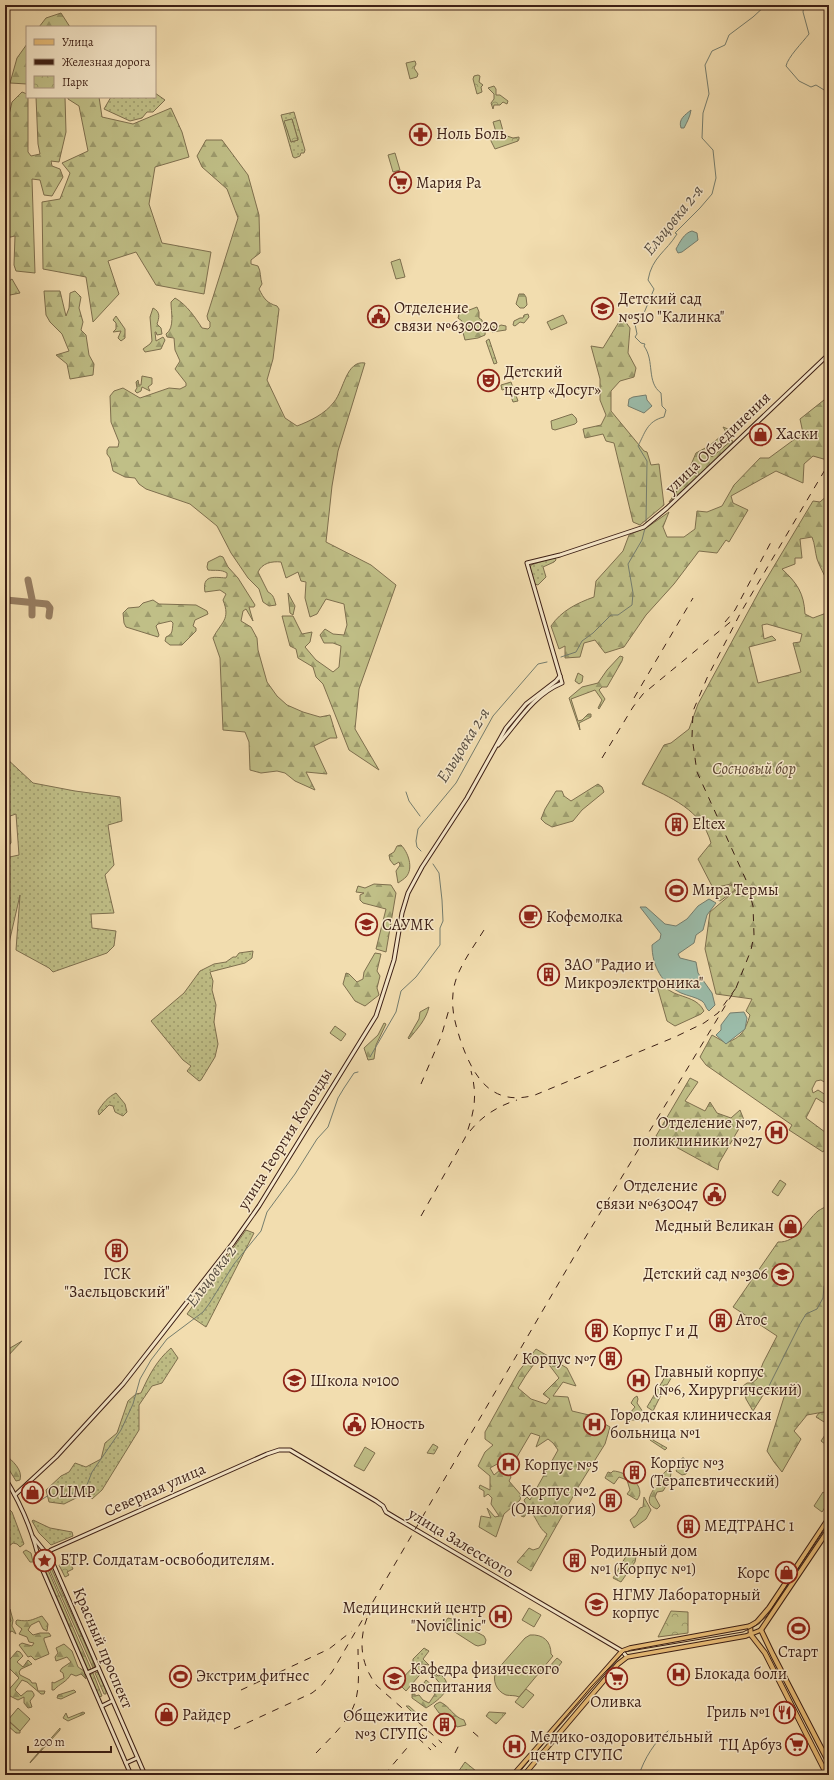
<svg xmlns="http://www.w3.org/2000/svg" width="834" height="1780" viewBox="0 0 834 1780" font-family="Alegreya,serif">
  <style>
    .grass { fill: url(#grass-dots); stroke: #7e6f4e; fill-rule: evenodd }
    .forest { fill: url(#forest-firs); stroke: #7e6f4e; fill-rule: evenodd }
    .wetland { fill: url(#wetland-marsh); stroke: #7e6f4e }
    .park { fill: url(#park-crowns); stroke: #7e6f4e }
    .garden { fill: #c0bf87; stroke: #7e6f4e }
    .water { fill: #9bbcaa; stroke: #757d6e }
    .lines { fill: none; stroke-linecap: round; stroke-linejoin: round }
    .stream { stroke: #757d6e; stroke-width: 1 }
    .taxiway { stroke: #977e62; stroke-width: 7 }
    .secondary-casing { stroke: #3c1f15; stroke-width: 5 }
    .primary-casing { stroke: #3c1f15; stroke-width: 5.5 }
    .highway-casing { stroke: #3c1f15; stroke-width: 6 }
    .secondary { stroke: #f7e9cb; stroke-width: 3 }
    .primary { stroke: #e9be78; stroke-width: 3.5 }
    .highway { stroke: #e9be78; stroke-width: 4 }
    .tram { stroke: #3c1f15; stroke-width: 1 }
    .rail { stroke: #3c1f15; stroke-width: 1; stroke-dasharray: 7 7; stroke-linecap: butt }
    .labels { text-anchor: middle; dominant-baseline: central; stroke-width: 3; stroke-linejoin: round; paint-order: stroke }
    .poi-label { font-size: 16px; fill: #3c1f15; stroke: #f7e9cb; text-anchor: start }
    .street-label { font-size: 16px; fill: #3c1f15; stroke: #f7e9cb }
    .park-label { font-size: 16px; font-style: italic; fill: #5d4732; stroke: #f7e9cb }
    .water-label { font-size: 17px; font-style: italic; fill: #584e42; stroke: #f7e9cb }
  </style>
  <defs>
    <pattern id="grass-dots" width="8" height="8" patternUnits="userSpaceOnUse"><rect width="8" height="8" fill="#c0bf87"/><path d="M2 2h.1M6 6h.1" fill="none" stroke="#9d9b6d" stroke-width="1.8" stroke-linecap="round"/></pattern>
    <pattern id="forest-firs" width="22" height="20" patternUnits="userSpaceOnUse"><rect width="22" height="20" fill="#c0bf87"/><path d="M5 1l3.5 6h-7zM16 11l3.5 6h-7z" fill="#9d9b6d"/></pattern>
    <pattern id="wetland-marsh" width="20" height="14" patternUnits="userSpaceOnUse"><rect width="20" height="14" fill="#c0bf87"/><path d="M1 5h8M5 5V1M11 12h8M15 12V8" fill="none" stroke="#9d9b6d"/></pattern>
    <pattern id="park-crowns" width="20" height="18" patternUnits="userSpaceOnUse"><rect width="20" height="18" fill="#c0bf87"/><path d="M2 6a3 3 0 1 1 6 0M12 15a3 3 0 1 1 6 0" fill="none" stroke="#9d9b6d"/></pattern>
  </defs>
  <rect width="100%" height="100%" fill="#f2ddaf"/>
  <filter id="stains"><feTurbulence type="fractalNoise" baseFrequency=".005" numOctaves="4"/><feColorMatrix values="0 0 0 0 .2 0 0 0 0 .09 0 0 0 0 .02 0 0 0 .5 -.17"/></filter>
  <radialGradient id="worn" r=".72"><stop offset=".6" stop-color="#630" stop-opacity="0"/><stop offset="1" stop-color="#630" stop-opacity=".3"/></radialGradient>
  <g class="grass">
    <polygon points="155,93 165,100 153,112 147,112 142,118 130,121 104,109 111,97 155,97"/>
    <path d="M294 112 305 150 304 153H301L300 156 295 158 293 157 281 115ZM292 119 298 140 291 142 285 121Z"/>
    <polygon points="489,339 497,363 494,364 486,341"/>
    <polygon points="555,557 556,560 554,562 543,567 546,577 538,585 535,584 530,568 531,565"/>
    <polygon points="5,757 33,783 75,791 120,797 122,821 108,825 114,865 105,875 114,913 91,914 92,928 116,931 114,946 107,953 53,972 49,968 16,950 20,895 7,952 5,957 5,858 19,855 16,814 10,816 11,843 5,850"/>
    <polygon points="253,951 252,958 245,963 210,972 213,981 212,990 216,1005 214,1022 218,1044 215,1057 201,1080 199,1081 187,1071 191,1066 183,1060 151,1021 184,993 200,971 214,964 226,962 233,957 236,957 239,953"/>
    <path d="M116 1093 125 1104 127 1112 123 1116 115 1112 113 1106 109 1105 99 1115 98 1111C103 1103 108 1097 116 1093Z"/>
    <polygon points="246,1230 254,1233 206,1327 187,1314"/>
    <polygon points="22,1341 5,1359 5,1351"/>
    <path d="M171 1348 178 1358 162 1383 152 1386 139 1405V1430L102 1490 92 1499 86 1493 64 1504 49 1502 46 1490 61 1476 69 1472 75 1463 86 1467 101 1459 105 1443 117 1433 128 1401 136 1394 141 1393C149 1375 157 1360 171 1348Z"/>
    <polygon points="668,1372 673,1375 667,1385 664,1385 660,1390 662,1393 653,1411 647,1407"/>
    <polygon points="829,1411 829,1425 816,1417 819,1413"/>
    <polygon points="829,1429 829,1447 821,1441"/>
    <polygon points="646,1432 654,1437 653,1440 667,1448 665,1450 650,1440"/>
    <polygon points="433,1444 438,1447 434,1454 427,1453"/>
    <polygon points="9,1509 12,1512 24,1544 20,1547 17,1544 13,1543 5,1549 5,1510"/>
    <polygon points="33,1520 50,1528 72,1532 73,1536 51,1545 39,1533 32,1521"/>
    <polygon points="424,1648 429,1651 423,1659 429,1665 413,1663 413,1659"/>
    <polygon points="98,1672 106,1691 106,1694 104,1694 95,1673"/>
    <polygon points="93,1673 102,1696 99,1697 90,1675"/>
    <polygon points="465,1762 476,1771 474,1775 466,1770 462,1775 456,1775"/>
  </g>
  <g class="forest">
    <polygon points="61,13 70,27 39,27 46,18"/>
    <polygon points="27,44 27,84 10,83 17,58"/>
    <polygon points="22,92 27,94 28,97 28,152 31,156 40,154 38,144 36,97 65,97 66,132 59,162 51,161 52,166 60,169 63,177 52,196 44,195 40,180 32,179 35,273 16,271 14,265 15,236 6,238 6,262 9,281 12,279 20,293 5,296 5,120 8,119 12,102"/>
    <polygon points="68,97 99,97 102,117 133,124 171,108 182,132 189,157 155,167 149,204 162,243 211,252 204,294 156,285 136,252 108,261 119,294 93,322 86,277 43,269 42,202 60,199 70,173 62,163 88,151 79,106 68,99"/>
    <path d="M206 140H222L248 175 259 215 260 253 251 260V264L258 266C261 271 260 278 262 284L259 289C264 299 267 303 277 306L279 309 273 359 267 380 285 418 297 426C310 421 325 414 334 402 344 390 346 360 365 363L338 451 332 486 326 542 371 565 396 585 359 689 355 729 379 770 349 750 323 684 316 677 313 667 298 658 296 649 290 646 282 616H293L302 634 312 632 310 642 305 647 316 660 333 672 339 667 341 646 333 643H324L320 635 325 629 333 634 344 635 347 625 344 604 326 599 317 614 310 617 305 598 306 582 301 581 298 572 286 578 281 562C272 561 262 563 258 572L268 592C274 595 274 599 276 605L269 606 263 602 259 589 248 578 231 553 217 526 190 504 146 489 139 484 135 478 125 477 113 471 110 458 107 454V450L109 447H118L119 442 111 422 110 396 114 391 123 388 140 398 169 388 180 389 186 386V383L175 369 180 361 175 350 174 338 167 337 166 334C175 328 171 312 171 302L175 298C187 305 195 317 202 328L208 329 210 327V322L208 320 207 316 238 218 227 189 202 167 197 156Z"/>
    <polygon points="44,291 60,291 66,316 69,308 70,293 75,291 81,297 79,308 83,322 81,330 86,335 89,355 94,364 93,375 70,379 67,364 56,355 69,351 62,334 50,322 46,315"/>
    <polygon points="519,294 524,294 526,297 527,305 524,308 520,308 516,304"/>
    <path d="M477 307 479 312V318L482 320C482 326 486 329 485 335L478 338 465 340 461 325 462 321 458 318 459 314Z"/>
    <path d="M153 308C161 312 159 318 157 324L161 328 162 334 157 335 156 332H155L156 341 163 337 165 340 161 349 145 352 143 349 150 344 152 341 150 317Z"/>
    <polygon points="528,314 529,317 524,323 520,322 515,326 513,325 514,321 520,318 523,318 524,315"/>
    <polygon points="116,316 125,329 125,338 121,341 118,338 121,331 113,332 116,329 116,323 113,320"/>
    <polygon points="622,317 630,328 628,353 636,368 634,377 620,381 611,391 611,411 644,451 647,452 651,465 659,464 664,505 640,525 633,522 614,443 606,441 603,434 585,438 583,429 601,425 606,415 600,400 600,379 591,346 603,348"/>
    <polygon points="501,325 506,326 506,330 492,332 491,328 492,326 496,328"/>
    <polygon points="142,376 152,378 152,384 148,387 150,391 142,387 141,391 137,393 135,391 137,388 136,382 138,380 139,385 141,385"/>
    <path d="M829 396V456L827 460 813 456 804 464 803 483 776 471 731 496 733 503 748 510 729 542 726 540 717 553 699 551 674 584 646 615 624 647 605 653 595 640 584 643 580 657 565 658V646L559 649 551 626C561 611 577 603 594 597L596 581 623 551 629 535 649 526 669 512 663 527 667 537H684L695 529 697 511 707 512 722 506 734 485 760 458H769L803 433 800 419Z"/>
    <polygon points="723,427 728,429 731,434 707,452 712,457 732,440 733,443 689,485 669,502 684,481 696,453 709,446 726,432"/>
    <path d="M829 494V589C827 578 821 570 817 559 815 552 815 544 812 537L800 539 802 558H795V564L782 569C797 583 804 593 805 614L813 618 829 612V1085L821 1080 816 1081 812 1089 813 1093 818 1090 829 1097V1106L816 1098 806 1118 829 1135V1143L823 1152 789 1130 792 1125 706 1065 700 1057 712 1035 726 1043C742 1037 745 1031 750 1015L746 1011 752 999 716 994 705 949 710 912 737 889 731 884 713 888 698 859 711 843C702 810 670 797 642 784L664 745 671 743 689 729 698 704 761 588 813 501 820 502ZM767 624 802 634 800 642 793 643 801 672 758 683 749 647 776 640 772 636 764 639 762 625Z"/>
    <path d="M220 556 223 557 228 567 238 578 255 605 254 607H249L253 621 246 609 243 611 241 621 251 627 257 638 258 650 267 682 277 696 287 705 303 712 320 717 330 715 337 738H330L314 746 327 774 306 772 315 790 295 781 285 773 277 771 261 773 250 770 249 742 245 732 223 730 220 658 213 638C221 622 231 620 223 600L226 594 220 590 205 592C202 575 213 577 226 578L227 576V573C221 569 215 571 208 570L207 567 208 562Z"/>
    <polygon points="288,593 295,606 293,615 290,613"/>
    <path d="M153 600 159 604 196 605 207 611 208 614 195 620 193 626 196 628V631L182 645H170L165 641 166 637C173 634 172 631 173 623L171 621 158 624 156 626 159 635 158 637 126 627 124 623 123 613 128 608 139 607 143 603Z"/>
    <polygon points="620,656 623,657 622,661 607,687 602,687 599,690 605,699 599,709 598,708 602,700 595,690 571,699 578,721 582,720 588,714 591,714 591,717 579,723 580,730 569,698 582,687 598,683 607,670"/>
    <polygon points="578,673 583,676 582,682 579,684 575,681"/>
    <polygon points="598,784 602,787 604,792 582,810 573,821 552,827 545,823 541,819 545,809 556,791 562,791 564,796 571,801"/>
    <path d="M401 845C408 852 414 868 406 877 404 879 401 881 398 883L396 871 400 865 399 862 394 865 390 860 389 855 394 852 397 846Z"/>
    <polygon points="374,884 391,885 396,893 386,952 376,949 386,909 363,903 360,900 360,895 364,893 356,892 358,886 365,888"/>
    <polygon points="375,953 381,954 377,971 380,976 377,988 379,995 365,1006 355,1001 343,984 346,973 349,974 357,982 363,979 364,972"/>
    <path d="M657 982C663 986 668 990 674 993 686 998 698 999 704 1011L701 1014 675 1026 667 1021 657 986Z"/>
    <path d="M429 1007C426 1020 417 1029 409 1039L408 1038 419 1019 420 1012Z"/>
    <polygon points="384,1023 386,1024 376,1045 374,1059 368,1060 364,1048 378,1035"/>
    <polygon points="690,1078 698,1082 685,1101 705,1111 710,1102 717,1113 731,1118 740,1110 744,1120 719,1163 718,1170 656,1136"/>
    <path d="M829 1205V1411L807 1415 794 1431 801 1439 782 1472 774 1462 767 1451 785 1394 780 1391 765 1392 753 1411 746 1399 743 1386 747 1383H752L757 1379 763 1363 777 1336 733 1307 778 1242C797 1243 805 1222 818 1211 821 1209 825 1207 829 1205Z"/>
    <path d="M536 1349 553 1359 557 1357 560 1361V1364L567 1368 576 1386 563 1382 553 1396 568 1397 572 1411 589 1415 610 1427 605 1444 580 1484 531 1571 517 1562 529 1548 533 1550 539 1548 547 1534C538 1528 537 1517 529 1510L524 1517 521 1516 526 1505 524 1500 527 1497 530 1500 558 1450 553 1443 548 1439 536 1447 540 1436 531 1433 514 1462 508 1458 490 1468 494 1475 500 1470 508 1472 511 1477 509 1481 521 1495 520 1500 504 1514 496 1537 479 1527 481 1516 491 1518 487 1508 495 1517 499 1516 491 1504 492 1498 488 1494 484 1497V1491L479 1488 480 1485 490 1490V1476L478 1466 485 1452 493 1445 485 1439V1432L519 1371ZM539 1357 550 1366 559 1378 543 1394 550 1399 546 1404 531 1399 518 1388 526 1375Z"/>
    <polygon points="637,1396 638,1399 637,1403 645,1415 644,1420 631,1420 627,1424 625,1418 626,1414 630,1413 635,1407 631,1403 634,1398"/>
    <path d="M5 1454C12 1461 23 1469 20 1480L16 1481 5 1463Z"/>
    <polygon points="682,1458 684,1458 690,1466 686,1474 682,1475 676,1471"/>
    <path d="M668 1470 671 1473 670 1480 663 1491 657 1492 655 1497 660 1506 657 1509C641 1503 654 1490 658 1482 661 1478 663 1472 668 1470Z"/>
    <path d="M613 1471C625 1471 648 1486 637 1500L627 1494 630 1490 627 1480 619 1477 614 1484 605 1478 608 1472 611 1473Z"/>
    <polygon points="644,1497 651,1510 646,1519 634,1528 630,1520 636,1515 640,1508 643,1507"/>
    <polygon points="26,1550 31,1553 33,1562 30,1562 23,1552"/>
    <polygon points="48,1561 95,1666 93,1668 46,1562"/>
    <polygon points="45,1563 91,1669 88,1670 43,1565"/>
    <polygon points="5,1607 10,1609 13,1620 12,1626 16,1634 12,1631 7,1634 5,1631 5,1624 11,1621 9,1615 5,1616"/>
    <path d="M42 1616 48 1624 47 1631 43 1629 39 1621 31 1625 28 1630 33 1635 40 1633H49L51 1636 44 1638V1640L49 1654 35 1660 31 1656 28 1657 19 1645 22 1643 32 1646 34 1643 29 1642 27 1637 19 1634 22 1629 16 1624V1621L17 1620C30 1622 31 1620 42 1616Z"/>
    <path d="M64 1644 72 1651 78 1667 84 1671 86 1679 81 1674 76 1676 71 1674C67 1682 59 1684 54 1690H52V1682L54 1683 64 1678 63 1673 60 1671 62 1668 71 1662 67 1657 56 1661 55 1657 58 1653 56 1648Z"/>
    <polygon points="17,1651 20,1652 23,1656 17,1662 23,1667 28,1660 32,1664 21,1669 19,1672 20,1675 30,1680 32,1683 36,1683 38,1691 45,1691 44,1694 41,1694 27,1682 22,1680 15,1690 21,1696 27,1691 32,1691 34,1694 34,1696 30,1701 32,1707 28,1708 24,1703 24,1697 18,1700 10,1696 5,1700 5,1694 19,1678 10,1669 5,1674 5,1665"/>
    <path d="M434 1672 438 1676 441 1675C457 1688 436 1702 426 1708L412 1698V1694H415V1696L419 1695 423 1700 429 1703 435 1694 426 1687 424 1688 422 1686 426 1680 439 1691 443 1687 432 1674Z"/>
    <polygon points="74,1690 76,1692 61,1699 57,1698 58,1695"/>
    <path d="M440 1702C450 1706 453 1717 464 1720L466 1725 457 1727 452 1719 439 1713 434 1706 436 1704Z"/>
    <polygon points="406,1706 409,1706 423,1719 420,1720"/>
    <polygon points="83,1712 85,1713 84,1714 68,1721 63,1718 66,1713 68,1718"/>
    <polygon points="7,1720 20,1731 20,1733 16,1733 7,1725 5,1726 5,1721"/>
    <polygon points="60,1728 60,1730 30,1763 31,1761"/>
  </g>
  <polygon class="wetland" points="731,885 735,890 720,901 716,899 715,894"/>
  <g class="park">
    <polygon points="415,61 416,64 414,68 418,74 417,77 410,79 406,63"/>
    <polygon points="478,75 480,76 479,82 483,85 481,87 482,92 477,94 473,79 474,76"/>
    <polygon points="494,86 496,89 496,95 500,95 508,101 507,104 503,102 500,105 494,105 493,109 491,103 494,99 494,94 488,88"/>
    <polygon points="292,119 298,140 291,142 284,121"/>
    <polygon points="493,135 498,138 507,136 513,138 519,137 519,139 518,141 495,149 491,141"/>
    <polygon points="511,382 518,401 513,402 508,388 502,390 501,385"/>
    <polygon points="631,1548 637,1551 635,1562 621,1582 613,1578"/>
    <polygon points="69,1561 73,1569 67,1572 69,1575 65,1577 59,1565"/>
    <polygon points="671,1611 688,1612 688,1633 658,1637"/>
    <polygon points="489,1712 506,1713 496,1724 486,1716"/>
  </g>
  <g class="garden">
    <polygon points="500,120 503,131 496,132 493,122"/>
    <polygon points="395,153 400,170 393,172 388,155"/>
    <polygon points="400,259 405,277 396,279 391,262"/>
    <polygon points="563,315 567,323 551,330 547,322"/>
    <polygon points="572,414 576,418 577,422 575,424 555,430 552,429 551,421"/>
    <polygon points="335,1026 346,1034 341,1041 330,1033"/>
    <polygon points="780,1180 786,1184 778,1196 772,1192"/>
    <polygon points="365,1447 375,1453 364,1471 354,1466"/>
    <polygon points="823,1492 829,1496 829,1501 822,1512 814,1506"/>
    <polygon points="529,1608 541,1615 534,1627 522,1620"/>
    <polygon points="448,1618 452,1619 484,1636 486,1640 485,1644 478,1646 475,1645 447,1627 445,1622"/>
    <path d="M530 1635C543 1634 551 1641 551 1654L553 1656 519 1697C515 1695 511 1696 506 1695 496 1691 492 1680 496 1671L525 1638Z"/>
    <polygon points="557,1658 562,1662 554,1672 549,1667"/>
    <polygon points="414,1666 423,1666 424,1670 406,1691 398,1683"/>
    <polygon points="526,1689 534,1695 523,1708 515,1702"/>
    <polygon points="18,1708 30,1719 20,1731 8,1720"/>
  </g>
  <g class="water">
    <path d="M691 110C690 117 687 122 684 128H681C678 119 685 115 691 110Z"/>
    <path d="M692 231 697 233 698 240 682 252 678 253 676 249C680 242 684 233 692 231Z"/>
    <polygon points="646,395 647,400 652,406 644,413 628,406 629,399 633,397"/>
    <path d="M709 899 716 903 707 915 703 930 696 935 694 943 678 954 680 958 696 962 698 973 712 993 715 1005 709 1011C705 1008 706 1004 702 1001 696 997 688 996 681 993 662 984 652 966 652 945L660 939 661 934 640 907H646L665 924 676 926 687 919 698 906Z"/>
    <polygon points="744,1012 747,1018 745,1029 726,1044 716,1035 721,1030 721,1025 730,1013"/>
  </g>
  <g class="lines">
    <g class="stream">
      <path d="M804 5 803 12 809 34C802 43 788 57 786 66L799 81 811 87 816 85 829 93"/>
      <path d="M646 523 647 461 638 446C645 433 647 421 664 417L666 410 662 406 661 393C646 382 655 361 644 346L645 344 641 343 635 337 637 334 635 324 644 313 654 289 648 280C652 257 666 252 677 234L675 233 700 208 712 194 716 178 713 150 702 138 703 113 709 94 705 65 712 51 725 45 729 35 753 17 766 5"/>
      <polyline points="561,657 576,652 582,641 593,633 611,615 618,615 632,605 633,593 628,564 642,540 645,528"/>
      <polyline points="406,792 409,801 420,816"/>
      <polyline points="421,851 417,847 416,841 418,829 456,783 493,716 538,664 547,662"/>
      <polyline points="370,1057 396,1012 401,991 416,977 440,945 440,928 443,921 442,900 439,873 433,864"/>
      <polyline points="767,1390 800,1324 806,1314 817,1309 823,1298 824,1286 829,1279"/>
      <polyline points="36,1503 49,1495 74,1493 85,1490 92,1472 121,1430 133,1404 140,1379 151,1360 167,1339 203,1312 209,1304 234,1264 261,1231 267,1212 295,1174 317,1139 328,1127 338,1098 344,1088 354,1073 358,1072"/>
      <polyline points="5,1544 10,1540"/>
      <path d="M639 1775C644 1759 655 1741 668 1731"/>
    </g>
    <g class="taxiway">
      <polyline points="28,580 32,599 32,615"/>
      <polyline points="6,600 47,604 50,608 49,616"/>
    </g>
    <defs>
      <g id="secondary">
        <path d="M498 745C518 722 533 695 562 683L527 563 560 555 644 527 667 508 829 354"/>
        <path d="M5 1478C21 1504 34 1535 40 1564L131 1775"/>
        <polyline points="15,1495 56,1457 123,1384 233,1243 259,1206 376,1016 394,960 402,913 408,893 422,867 467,798 506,728 526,704 556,681 560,676"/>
        <polyline points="33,1537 51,1559 145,1775"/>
        <polyline points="40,1561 51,1550 267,1454 279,1450 290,1450 376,1501 383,1506 386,1512 396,1518 622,1651 627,1657"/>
        <polyline points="87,1673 98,1668"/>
        <polyline points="102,1706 112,1701"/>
        <polyline points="126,1763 137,1758"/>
      </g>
      <g id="primary">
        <polyline points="513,1775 622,1651 630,1648 750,1626"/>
        <polyline points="524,1775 618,1664 627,1657 746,1636 761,1630"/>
      </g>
      <g id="highway">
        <polyline points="761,1630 773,1655 829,1763"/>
        <polyline points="761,1630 829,1529"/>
        <polyline points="827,1775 765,1653 751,1635 750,1626 757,1622 769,1608 829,1518"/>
      </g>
    </defs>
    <use href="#secondary" class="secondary-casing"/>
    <use href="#primary" class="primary-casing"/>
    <use href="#highway" class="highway-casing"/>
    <use href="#secondary" class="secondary"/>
    <use href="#primary" class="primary"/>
    <use href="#highway" class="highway"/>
    <polyline class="tram" points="517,1775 591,1687 624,1652 743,1632 755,1626 767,1616 829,1521"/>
    <g class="rail">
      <polyline points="725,622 735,610 771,542"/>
      <polyline points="634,698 693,598"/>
      <polyline points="602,758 633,707 643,694 734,619"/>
      <polyline points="736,988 751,950 754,935 753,906 746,880 697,772 692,737 693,711 707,678 741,612 829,463"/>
      <polyline points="421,1084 441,1037 450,1006"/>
      <path d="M470 1131C482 1116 498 1106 517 1100"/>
      <path d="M421 1216 465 1138C474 1113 478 1097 471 1071"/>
      <path d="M367 1618C358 1642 361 1665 377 1686L442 1743"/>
      <polyline points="241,1690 329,1649 352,1631"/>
      <path d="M234 1729 312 1693 321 1686 332 1672 585 1238 736 988 718 1013 704 1023 675 1037 535 1095C492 1107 474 1078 461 1042 455 1023 450 1007 454 987 458 966 476 944 487 925"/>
      <polyline points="473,1732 481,1739"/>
      <polyline points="422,1734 436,1747"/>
      <polyline points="418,1738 431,1750"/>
      <path d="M316 1753C330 1738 351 1720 356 1699 360 1683 358 1665 358 1649"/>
      <polyline points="455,1753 459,1745"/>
      <polyline points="384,1775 407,1748"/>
    </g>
  </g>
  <defs>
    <symbol id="pharmacy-ring" viewBox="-11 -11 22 22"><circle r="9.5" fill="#f7e9cb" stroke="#8f2418" stroke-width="1.5"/><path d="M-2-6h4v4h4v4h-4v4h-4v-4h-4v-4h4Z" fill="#8f2418"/></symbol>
    <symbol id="supermarket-ring" viewBox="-11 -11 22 22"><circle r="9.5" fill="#f7e9cb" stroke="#8f2418" stroke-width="1.5"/><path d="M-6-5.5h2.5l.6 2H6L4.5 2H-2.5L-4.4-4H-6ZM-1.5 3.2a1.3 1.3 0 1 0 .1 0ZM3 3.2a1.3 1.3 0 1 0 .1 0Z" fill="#8f2418"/></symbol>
    <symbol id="school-ring" viewBox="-11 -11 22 22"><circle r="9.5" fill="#f7e9cb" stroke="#8f2418" stroke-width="1.5"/><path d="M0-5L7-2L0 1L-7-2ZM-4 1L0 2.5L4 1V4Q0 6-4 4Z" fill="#8f2418"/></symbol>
    <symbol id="civic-ring" viewBox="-11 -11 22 22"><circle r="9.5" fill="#f7e9cb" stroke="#8f2418" stroke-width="1.5"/><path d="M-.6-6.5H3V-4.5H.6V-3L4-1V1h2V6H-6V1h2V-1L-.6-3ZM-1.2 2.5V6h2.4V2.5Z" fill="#8f2418"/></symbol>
    <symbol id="theatre-ring" viewBox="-11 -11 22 22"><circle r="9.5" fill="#f7e9cb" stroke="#8f2418" stroke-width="1.5"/><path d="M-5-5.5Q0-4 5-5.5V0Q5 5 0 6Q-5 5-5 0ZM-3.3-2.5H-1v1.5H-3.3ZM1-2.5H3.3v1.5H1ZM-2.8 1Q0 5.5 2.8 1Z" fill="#8f2418"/></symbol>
    <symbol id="shop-ring" viewBox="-11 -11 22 22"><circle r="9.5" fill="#f7e9cb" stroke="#8f2418" stroke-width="1.5"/><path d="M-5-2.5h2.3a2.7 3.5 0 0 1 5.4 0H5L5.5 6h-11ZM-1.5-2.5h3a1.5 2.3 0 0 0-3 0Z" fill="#8f2418"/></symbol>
    <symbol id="building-ring" viewBox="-11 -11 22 22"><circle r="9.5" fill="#f7e9cb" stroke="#8f2418" stroke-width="1.5"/><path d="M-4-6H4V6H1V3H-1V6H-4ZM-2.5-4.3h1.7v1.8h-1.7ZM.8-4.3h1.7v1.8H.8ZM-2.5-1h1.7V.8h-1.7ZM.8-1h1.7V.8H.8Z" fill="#8f2418"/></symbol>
    <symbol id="stadium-ring" viewBox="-11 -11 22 22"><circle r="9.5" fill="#f7e9cb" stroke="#8f2418" stroke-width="1.5"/><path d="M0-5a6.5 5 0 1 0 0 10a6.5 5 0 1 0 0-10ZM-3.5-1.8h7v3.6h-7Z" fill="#8f2418"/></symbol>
    <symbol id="cafe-ring" viewBox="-11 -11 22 22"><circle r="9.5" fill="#f7e9cb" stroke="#8f2418" stroke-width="1.5"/><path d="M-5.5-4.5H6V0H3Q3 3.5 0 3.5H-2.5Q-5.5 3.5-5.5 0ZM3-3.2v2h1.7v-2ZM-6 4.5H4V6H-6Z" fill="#8f2418"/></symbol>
    <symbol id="university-ring" viewBox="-11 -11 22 22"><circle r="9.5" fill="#f7e9cb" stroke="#8f2418" stroke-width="1.5"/><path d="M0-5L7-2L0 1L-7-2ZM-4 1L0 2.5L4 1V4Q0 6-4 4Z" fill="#8f2418"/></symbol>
    <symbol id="hospital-ring" viewBox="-11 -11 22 22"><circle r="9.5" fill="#f7e9cb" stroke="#8f2418" stroke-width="1.5"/><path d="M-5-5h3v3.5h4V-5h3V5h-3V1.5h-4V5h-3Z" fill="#8f2418"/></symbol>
    <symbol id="sight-ring" viewBox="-11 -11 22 22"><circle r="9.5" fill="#f7e9cb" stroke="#8f2418" stroke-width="1.5"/><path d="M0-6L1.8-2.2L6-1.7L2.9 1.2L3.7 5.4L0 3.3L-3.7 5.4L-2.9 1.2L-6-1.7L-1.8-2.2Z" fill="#8f2418"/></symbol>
    <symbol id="restaurant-ring" viewBox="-11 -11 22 22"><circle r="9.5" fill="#f7e9cb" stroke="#8f2418" stroke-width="1.5"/><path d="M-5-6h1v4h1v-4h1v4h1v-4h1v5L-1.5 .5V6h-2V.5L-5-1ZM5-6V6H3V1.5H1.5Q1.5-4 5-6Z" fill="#8f2418"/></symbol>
  </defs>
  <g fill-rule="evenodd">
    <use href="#pharmacy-ring" x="408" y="122" width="25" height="25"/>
    <use href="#supermarket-ring" x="388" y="170" width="25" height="25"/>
    <use href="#school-ring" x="590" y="296" width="25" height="25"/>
    <use href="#civic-ring" x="366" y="304" width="25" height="25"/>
    <use href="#theatre-ring" x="476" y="368" width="25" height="25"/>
    <use href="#shop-ring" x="748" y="422" width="25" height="25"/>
    <use href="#building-ring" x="664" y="812" width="25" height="25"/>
    <use href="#stadium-ring" x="664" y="878" width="25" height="25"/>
    <use href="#cafe-ring" x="518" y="904" width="25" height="25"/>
    <use href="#university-ring" x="354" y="912" width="25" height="25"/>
    <use href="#building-ring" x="536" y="962" width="25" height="25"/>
    <use href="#hospital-ring" x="764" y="1120" width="25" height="25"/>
    <use href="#civic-ring" x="702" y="1182" width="25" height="25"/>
    <use href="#shop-ring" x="778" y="1214" width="25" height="25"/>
    <use href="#building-ring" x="104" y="1238" width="25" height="25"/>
    <use href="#school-ring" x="770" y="1262" width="25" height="25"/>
    <use href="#building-ring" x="708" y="1308" width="25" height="25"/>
    <use href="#building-ring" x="584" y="1318" width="25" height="25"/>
    <use href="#building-ring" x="598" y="1346" width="25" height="25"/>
    <use href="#school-ring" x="282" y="1368" width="25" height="25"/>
    <use href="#hospital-ring" x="626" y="1368" width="25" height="25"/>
    <use href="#civic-ring" x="342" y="1412" width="25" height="25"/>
    <use href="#hospital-ring" x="582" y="1412" width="25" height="25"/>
    <use href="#hospital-ring" x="496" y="1452" width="25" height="25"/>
    <use href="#building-ring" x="622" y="1460" width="25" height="25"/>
    <use href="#shop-ring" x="20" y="1480" width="25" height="25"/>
    <use href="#building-ring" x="598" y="1488" width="25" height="25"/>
    <use href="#building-ring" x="676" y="1514" width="25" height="25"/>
    <use href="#sight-ring" x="32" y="1548" width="25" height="25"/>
    <use href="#building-ring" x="562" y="1548" width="25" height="25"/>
    <use href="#shop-ring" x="774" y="1560" width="25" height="25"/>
    <use href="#university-ring" x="584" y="1592" width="25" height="25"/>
    <use href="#hospital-ring" x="488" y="1604" width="25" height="25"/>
    <use href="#stadium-ring" x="786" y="1616" width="25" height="25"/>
    <use href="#hospital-ring" x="666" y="1662" width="25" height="25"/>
    <use href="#stadium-ring" x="168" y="1664" width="25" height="25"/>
    <use href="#university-ring" x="382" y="1666" width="25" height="25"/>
    <use href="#supermarket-ring" x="604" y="1666" width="25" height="25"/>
    <use href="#restaurant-ring" x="772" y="1700" width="25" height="25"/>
    <use href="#shop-ring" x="154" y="1702" width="25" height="25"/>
    <use href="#building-ring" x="432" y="1712" width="25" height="25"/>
    <use href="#supermarket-ring" x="784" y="1732" width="25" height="25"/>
    <use href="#hospital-ring" x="502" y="1734" width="25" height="25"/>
  </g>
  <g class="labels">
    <g class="poi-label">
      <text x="436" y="134">Ноль Боль</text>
      <text x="416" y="183">Мария Ра</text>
      <text x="618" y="299">Детский сад<tspan x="618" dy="18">№510 "Калинка"</tspan></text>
      <text x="394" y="308">Отделение<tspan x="394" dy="18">связи №630020</tspan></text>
      <text x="504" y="372">Детский<tspan x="504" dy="18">центр «Досуг»</tspan></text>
      <text x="776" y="434">Хаски</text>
      <text x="692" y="824">Eltex</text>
      <text x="692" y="890">Мира Термы</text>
      <text x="546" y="917">Кофемолка</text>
      <text x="382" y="925">САУМК</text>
      <text x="564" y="965">ЗАО "Радио и<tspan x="564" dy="18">Микроэлектроника"</tspan></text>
      <text x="762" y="1123" text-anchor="end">Отделение №7,<tspan x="762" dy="18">поликлиники №27</tspan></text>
      <text x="698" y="1186" text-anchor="end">Отделение<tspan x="698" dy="18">связи №630047</tspan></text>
      <text x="774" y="1226" text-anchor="end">Медный Великан</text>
      <text x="117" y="1274" text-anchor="middle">ГСК<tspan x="117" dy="18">"Заельцовский"</tspan></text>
      <text x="768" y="1274" text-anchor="end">Детский сад №306</text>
      <text x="736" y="1320">Атос</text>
      <text x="612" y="1331">Корпус Г и Д</text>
      <text x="596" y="1359" text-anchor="end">Корпус №7</text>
      <text x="654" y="1372">Главный корпус<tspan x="654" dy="18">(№6, Хирургический)</tspan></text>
      <text x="310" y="1381">Школа №100</text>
      <text x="610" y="1415">Городская клиническая<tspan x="610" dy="18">больница №1</tspan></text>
      <text x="370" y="1424">Юность</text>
      <text x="650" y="1463">Корпус №3<tspan x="650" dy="18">(Терапевтический)</tspan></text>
      <text x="524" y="1465">Корпус №5</text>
      <text x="596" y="1491" text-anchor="end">Корпус №2<tspan x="596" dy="18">(Онкология)</tspan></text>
      <text x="48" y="1492">OLIMP</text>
      <text x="704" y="1526">МЕДТРАНС 1</text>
      <text x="590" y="1551">Родильный дом<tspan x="590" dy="18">№1 (Корпус №1)</tspan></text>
      <text x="60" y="1560">БТР. Солдатам-освободителям.</text>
      <text x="770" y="1573" text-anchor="end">Корс</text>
      <text x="612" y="1595">НГМУ Лабораторный<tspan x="612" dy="18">корпус</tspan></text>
      <text x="486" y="1608" text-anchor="end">Медицинский центр<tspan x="486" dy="18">"Noviclinic"</tspan></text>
      <text x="798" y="1652" text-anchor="middle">Старт</text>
      <text x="410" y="1669">Кафедра физического<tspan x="410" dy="18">воспитания</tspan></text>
      <text x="694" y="1674">Блокада боли</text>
      <text x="196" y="1676">Экстрим фитнес</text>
      <text x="616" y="1702" text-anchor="middle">Оливка</text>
      <text x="770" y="1712" text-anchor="end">Гриль №1</text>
      <text x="182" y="1715">Райдер</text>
      <text x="428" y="1716" text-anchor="end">Общежитие<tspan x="428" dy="18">№3 СГУПС</tspan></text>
      <text x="530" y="1737">Медико-оздоровительный<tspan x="530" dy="18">центр СГУПС</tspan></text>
      <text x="782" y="1745" text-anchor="end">ТЦ Арбуз</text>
    </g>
    <g class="street-label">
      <text transform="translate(718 443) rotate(-44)">улица Объединения</text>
      <text transform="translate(285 1139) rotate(-58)">улица Георгия Колонды</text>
      <text transform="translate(155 1490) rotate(-24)">Северная улица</text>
      <text transform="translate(461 1543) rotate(31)">улица Залесского</text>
      <text transform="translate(103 1648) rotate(67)">Красный проспект</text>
    </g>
    <g class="park-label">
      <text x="754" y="769">Сосновый бор</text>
    </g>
    <g class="water-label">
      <text transform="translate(673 220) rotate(-51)">Ельцовка 2-я</text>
      <text transform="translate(463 745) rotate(-58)">Ельцовка 2-я</text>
      <text transform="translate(211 1276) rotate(-53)">Ельцовка 2</text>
    </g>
  </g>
  <rect width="834" height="1780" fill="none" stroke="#f2ddaf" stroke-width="20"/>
  <rect x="6" y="6" width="822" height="1768" fill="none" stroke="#3c1f15" stroke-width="2"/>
  <rect x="10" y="10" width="814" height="1760" fill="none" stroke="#3c1f15"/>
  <rect x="26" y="26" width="130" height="72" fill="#f7e9cb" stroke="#ac9882"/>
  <rect x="34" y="39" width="20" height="6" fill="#e9be78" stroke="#ac9882"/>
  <text x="62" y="46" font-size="12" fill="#3c1f15">Улица</text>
  <rect x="34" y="59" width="20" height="6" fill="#3c1f15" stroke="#ac9882"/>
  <text x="62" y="66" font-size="12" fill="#3c1f15">Железная дорога</text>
  <rect x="34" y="76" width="20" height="12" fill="url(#park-crowns)" stroke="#ac9882"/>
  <text x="62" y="86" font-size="12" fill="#3c1f15">Парк</text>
  <path d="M28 1746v6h83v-6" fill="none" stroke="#3c1f15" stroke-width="2"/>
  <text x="34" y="1746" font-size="12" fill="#3c1f15" stroke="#f7e9cb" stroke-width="3" paint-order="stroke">200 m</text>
  <rect width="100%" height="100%" filter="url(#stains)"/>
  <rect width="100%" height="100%" fill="url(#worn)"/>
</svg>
